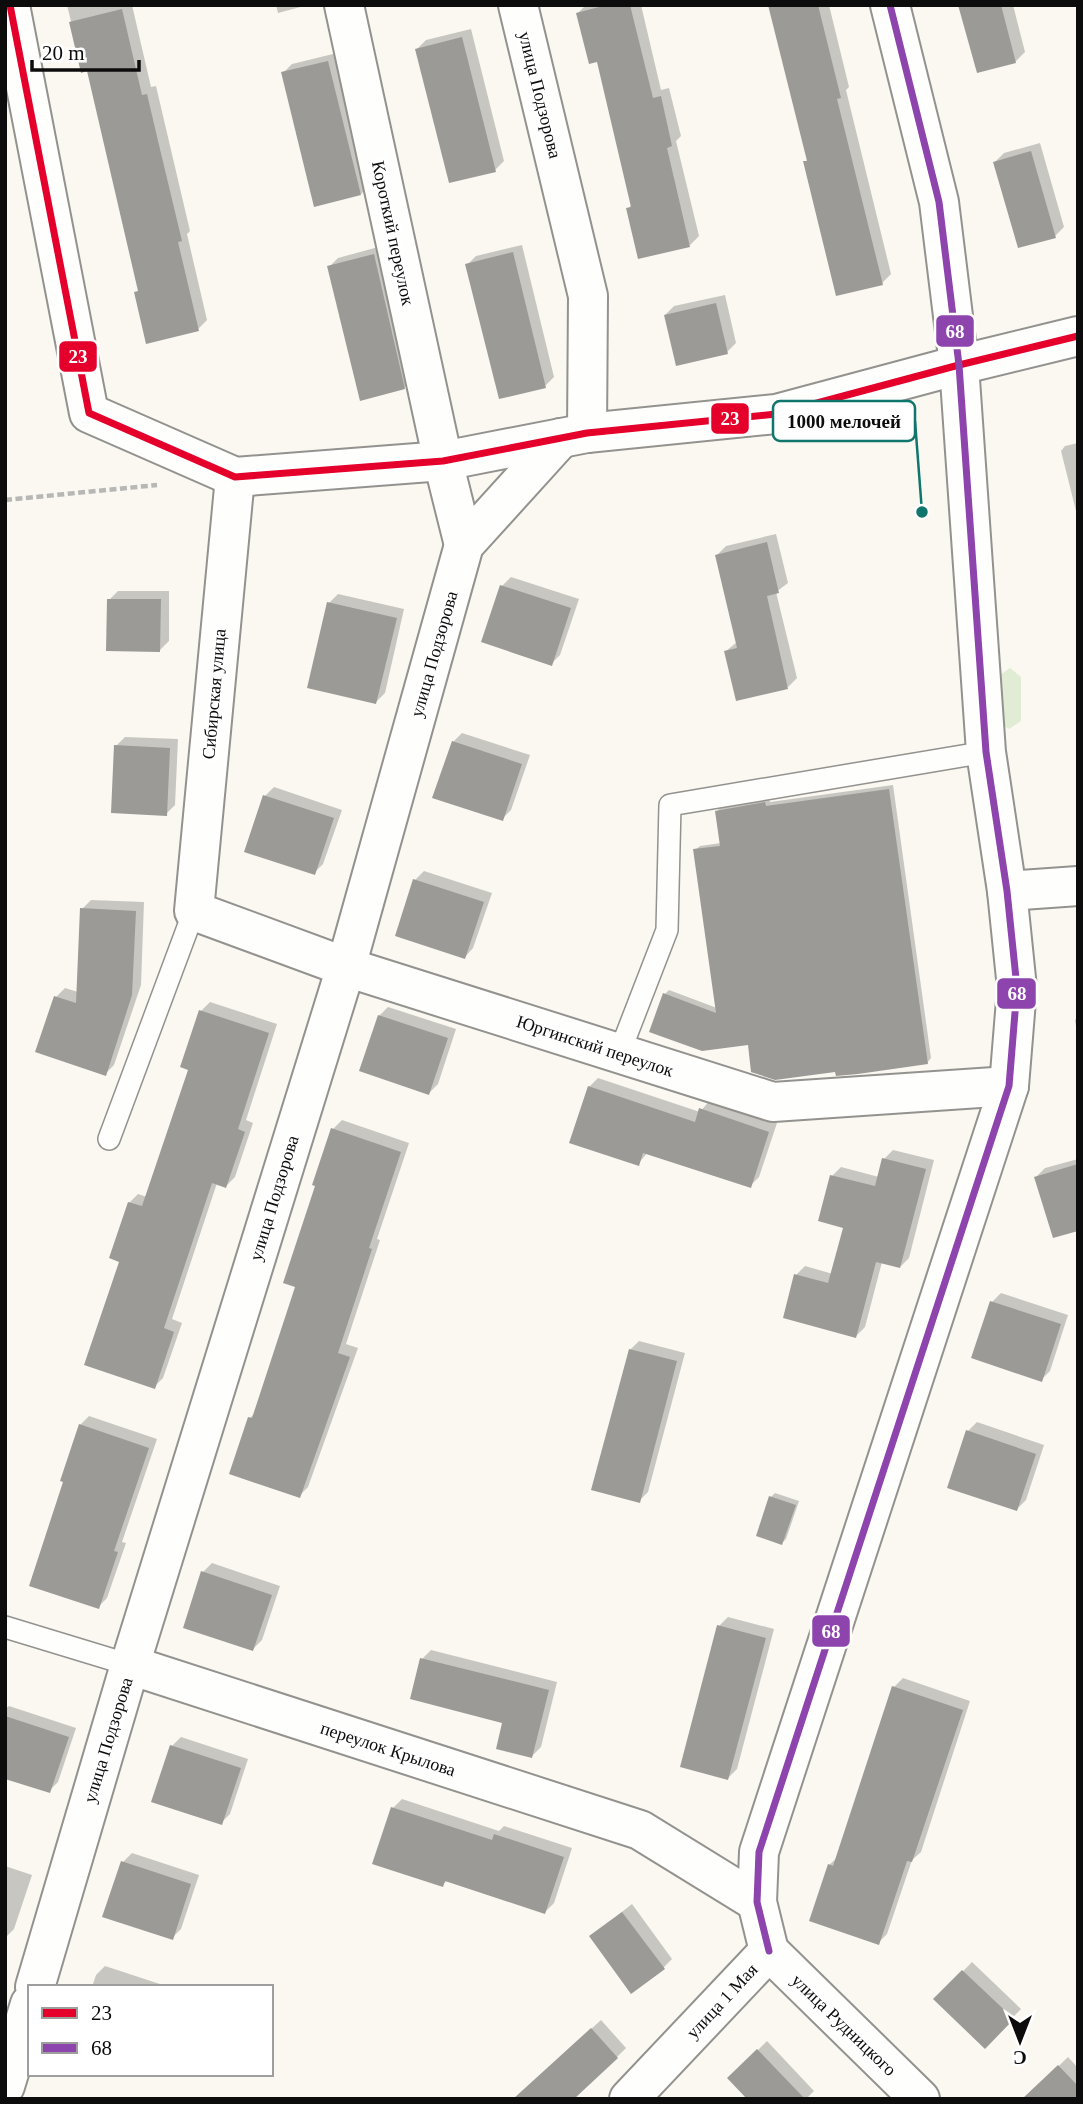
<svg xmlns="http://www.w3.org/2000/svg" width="1083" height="2104" viewBox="0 0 1083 2104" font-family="'Times New Roman',serif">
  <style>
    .green { fill: #e0ecd3 }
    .shadow { fill: #0003 }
    .building { fill: #9c9a96 }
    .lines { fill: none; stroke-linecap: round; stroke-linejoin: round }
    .service-casing { stroke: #93928f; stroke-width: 24 }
    .minor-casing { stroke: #93928f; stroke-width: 42 }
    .path { stroke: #b7b7b5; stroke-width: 4.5; stroke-dasharray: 7 3.5; stroke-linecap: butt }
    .service { stroke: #fefefd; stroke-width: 21 }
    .minor { stroke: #fefefd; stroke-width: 38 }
    .bus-1-casing { stroke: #fff; stroke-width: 12 }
    .bus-2-casing { stroke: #fff; stroke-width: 12 }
    .bus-1 { stroke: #e4002b; stroke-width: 7 }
    .bus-2 { stroke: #8e44ad; stroke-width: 7 }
    .labels { text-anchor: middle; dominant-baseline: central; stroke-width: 7; stroke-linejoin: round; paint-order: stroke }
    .street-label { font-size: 18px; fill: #0c0c0c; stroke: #fff }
    .leader { fill: none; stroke: #0f766e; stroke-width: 2.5 }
    .callout-dot { fill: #0f766e; stroke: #fff; stroke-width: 2.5 }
    .callout { fill: #fff; stroke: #0f766e; stroke-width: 2.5 }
    .callout-label { font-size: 19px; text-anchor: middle; font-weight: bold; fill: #0c0c0c }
    .line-badge { stroke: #fff; stroke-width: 2.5 }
    .badge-label { font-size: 19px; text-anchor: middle; font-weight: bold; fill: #fff }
  </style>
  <rect width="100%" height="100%" fill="#faf8f0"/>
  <polygon class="green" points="1010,668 1021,677 1021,721 1009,729 997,721 997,677"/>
  <g class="shadow">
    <polygon points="67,5 132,5 151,87 156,86 190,231 187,234 207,320 198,329 136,293 139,290 88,69 83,71"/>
    <polygon points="276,5 308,5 278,13"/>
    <polygon points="586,5 641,5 661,90 669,88 681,136 676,141 699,236 690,245 628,209 632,204 598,60 578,13"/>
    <polygon points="770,5 829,5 849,87 846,90 891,274 882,283 805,162 808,159"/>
    <polygon points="960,5 1013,5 1025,52 1016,61 978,71"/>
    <polygon points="471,29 504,161 495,170 417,49 426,40"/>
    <polygon points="337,53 370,185 361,194 283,73 292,64"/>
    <polygon points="1040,143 1064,227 1055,236 995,162 1004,153"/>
    <polygon points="522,245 554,377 545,386 467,265 476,256"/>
    <polygon points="382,246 413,379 404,388 329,267 338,258"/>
    <polygon points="725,295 736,343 727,352 665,315 674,306"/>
    <polygon points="1078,443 1078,519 1061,451 1065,446"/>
    <polygon points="776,534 788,583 776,592 797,678 788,687 726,651 737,642 717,555 726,546"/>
    <polygon points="511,577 579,599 560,655 551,664 502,586"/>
    <polygon points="118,591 169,591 169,641 160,650 109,600"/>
    <polygon points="338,594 404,609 385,693 376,702 329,603"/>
    <polygon points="462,733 530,755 511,810 502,819 453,742"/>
    <polygon points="125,737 178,739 175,805 166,814 116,746"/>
    <polygon points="893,785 931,1058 927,1063 837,1070 749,1043 665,994 669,990 717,1008 695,850 700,846 721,843 717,811 721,807 769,799 770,802"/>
    <polygon points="274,787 342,810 323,864 314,873 265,796"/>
    <polygon points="424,871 492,893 473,948 465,957 415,880"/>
    <polygon points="91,900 144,902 141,985 114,1065 105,1074 56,997 65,988 78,992 82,909"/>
    <polygon points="210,1002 277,1024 246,1120 253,1123 235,1177 226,1186 217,1183 172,1319 182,1323 163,1378 154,1387 121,1261 129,1203 138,1194 147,1197 190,1069 201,1011"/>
    <polygon points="388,1007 456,1029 438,1084 429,1093 379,1016"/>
    <polygon points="1078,1017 1078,1038 1075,1020"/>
    <polygon points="598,1078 700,1112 710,1100 777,1123 759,1177 750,1186 648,1152 638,1164 589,1087"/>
    <polygon points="342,1120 409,1143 377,1239 380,1240 346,1344 358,1348 308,1487 299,1496 250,1418 255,1413 297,1286 318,1185 333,1129"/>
    <polygon points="893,1150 934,1160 909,1258 900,1267 882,1262 865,1327 856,1336 796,1275 805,1266 833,1274 845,1227 832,1176 841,1167 879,1177 884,1159"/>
    <polygon points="1078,1159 1078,1229 1036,1177 1045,1168"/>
    <polygon points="1001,1293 1068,1315 1050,1371 1041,1380 992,1302"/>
    <polygon points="639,1341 685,1353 648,1492 639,1501 630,1350"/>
    <polygon points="89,1416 157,1439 122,1542 126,1543 107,1598 98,1607 65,1481 80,1425"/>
    <polygon points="977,1422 1044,1445 1026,1500 1017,1509 968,1431"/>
    <polygon points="775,1493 799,1501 786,1539 782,1543 771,1497"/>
    <polygon points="212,1563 280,1586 262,1640 253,1649 203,1572"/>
    <polygon points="728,1617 774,1629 737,1769 728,1778 719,1626"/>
    <polygon points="431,1650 557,1682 541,1747 532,1756 504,1721 422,1659"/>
    <polygon points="903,1678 970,1701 921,1852 912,1860 887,1934 878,1943 829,1865 838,1857 894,1687"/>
    <polygon points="9,1706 76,1728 58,1782 49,1791 5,1777 5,1709"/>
    <polygon points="181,1737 248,1759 230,1814 221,1823 153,1801 172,1746"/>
    <polygon points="402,1799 499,1831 504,1826 572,1848 554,1903 545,1912 448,1880 442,1885 393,1808"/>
    <polygon points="132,1853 199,1875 181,1929 172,1938 123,1862"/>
    <polygon points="5,1866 32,1875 14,1929 5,1938"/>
    <polygon points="632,1904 672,1959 663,1968 591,1936"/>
    <polygon points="972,1962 1021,2009 985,2046 936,1999"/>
    <polygon points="105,1966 169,1987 92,1987 96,1975"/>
    <polygon points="601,2020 626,2048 617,2057 515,2099"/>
    <polygon points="767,2041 814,2091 806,2099 750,2099 730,2078"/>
    <polygon points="1068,2057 1078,2068 1078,2099 1030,2094"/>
  </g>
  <g class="building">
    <polygon points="607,5 630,5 653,98 661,96 672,146 667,148 690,247 638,259 626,208 631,207 597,62 589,64 576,13"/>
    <polygon points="768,5 818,5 841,98 837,99 883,285 836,296 803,161 807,161"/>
    <polygon points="958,5 1001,5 1016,63 977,73"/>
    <polygon points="122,9 142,95 147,94 159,145 182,241 178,242 199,331 146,344 134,292 138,291 87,71 81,73 69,22"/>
    <polygon points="462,37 496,172 449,183 415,49"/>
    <polygon points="328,61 361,195 314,207 281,72"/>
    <polygon points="1031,151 1056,238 1018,248 993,162"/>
    <polygon points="513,252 546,388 499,399 465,264"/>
    <polygon points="374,254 405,389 360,401 327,266"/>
    <polygon points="716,303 728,354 676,366 664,315"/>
    <polygon points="767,542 779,593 767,596 788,689 736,701 724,651 737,648 715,555"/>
    <polygon points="500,585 571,608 552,666 481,642"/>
    <polygon points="107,599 161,599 160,652 106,651"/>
    <polygon points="327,602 397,618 376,704 307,688"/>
    <polygon points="452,741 522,764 503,821 432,798"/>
    <polygon points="114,745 170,748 167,816 111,813"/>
    <polygon points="889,789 928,1064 858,1074 836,1076 835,1072 775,1080 751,1072 748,1045 702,1051 649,1032 663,993 716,1013 693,849 720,846 715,811 765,802 766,806"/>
    <polygon points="263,795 334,818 315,875 244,852"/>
    <polygon points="413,879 484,902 465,959 395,936"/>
    <polygon points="80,908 136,911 132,995 106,1076 35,1052 54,996 76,1003"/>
    <polygon points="199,1010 269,1033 238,1129 245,1132 226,1188 212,1183 164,1328 174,1332 155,1389 84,1365 119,1262 109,1258 128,1202 142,1206 188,1070 180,1067"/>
    <polygon points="378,1015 448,1038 429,1095 359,1071"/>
    <polygon points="588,1086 695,1122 699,1108 769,1132 751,1188 643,1153 639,1166 569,1143"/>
    <polygon points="331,1128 401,1152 369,1248 372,1249 338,1353 350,1357 300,1498 229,1474 248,1417 252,1418 295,1287 283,1283 315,1186 312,1185"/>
    <polygon points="882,1158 926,1169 900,1268 876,1262 856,1338 783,1318 794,1274 828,1283 843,1228 818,1221 830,1175 875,1186"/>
    <polygon points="1078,1164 1078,1231 1053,1238 1034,1177"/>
    <polygon points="990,1301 1061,1324 1042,1382 971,1358"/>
    <polygon points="629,1349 677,1361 640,1503 591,1490"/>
    <polygon points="79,1424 149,1448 114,1551 118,1552 99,1609 29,1586 63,1482 60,1481"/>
    <polygon points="966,1430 1036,1454 1017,1511 947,1488"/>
    <polygon points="769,1496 796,1505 782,1545 756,1536"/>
    <polygon points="201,1571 272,1595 253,1651 183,1628"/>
    <polygon points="717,1625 766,1638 728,1780 680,1767"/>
    <polygon points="420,1658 549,1690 532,1758 496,1749 502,1723 410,1699"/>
    <polygon points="892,1686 963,1710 912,1862 907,1861 879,1945 809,1921 828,1864 833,1866"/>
    <polygon points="5,1716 69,1737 50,1793 5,1779"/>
    <polygon points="170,1745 241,1768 222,1825 151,1802"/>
    <polygon points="391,1807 492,1840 494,1834 564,1857 545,1914 445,1881 443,1887 372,1864"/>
    <polygon points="121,1861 191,1884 173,1940 102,1917"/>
    <polygon points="622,1912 665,1969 631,1994 589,1936"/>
    <polygon points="962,1970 1014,2019 985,2049 933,1999"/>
    <polygon points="591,2028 618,2058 574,2099 513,2099"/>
    <polygon points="757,2049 805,2099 747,2099 727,2078"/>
    <polygon points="1058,2065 1078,2086 1078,2099 1022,2099"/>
  </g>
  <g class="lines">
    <defs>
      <g id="service">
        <polyline points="619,1054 667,930 670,805 986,752"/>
        <polyline points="109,1139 194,911"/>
        <polyline points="5,1627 130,1665"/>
      </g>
      <g id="minor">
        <polyline points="10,5 89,413 235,477 443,461 587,433 776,414 959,365 1078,336"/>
        <polyline points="344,5 443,461 464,545"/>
        <polyline points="518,5 588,296 587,433"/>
        <polyline points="235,477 194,911 346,967 773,1102 1009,1086"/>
        <polyline points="1007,891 1078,886"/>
        <polyline points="130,1665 640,1830 757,1902"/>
        <polyline points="769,1951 757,1902 759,1852 1009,1086 1017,988 1007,891 986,752 959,365 939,202 890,5"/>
        <polyline points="769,1951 920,2099"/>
        <polyline points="35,1987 130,1665 346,967 464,545 561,438"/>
        <polyline points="5,2086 30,2004"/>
        <polyline points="629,2099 769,1951"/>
      </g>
    </defs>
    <use href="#service" class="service-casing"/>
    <use href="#minor" class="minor-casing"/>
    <polyline class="path" points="5,500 157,485"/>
    <use href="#service" class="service"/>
    <use href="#minor" class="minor"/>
    <defs>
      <polyline id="bus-1" points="10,5 89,413 235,477 443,461 587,433 776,414 959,365 1078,336"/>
      <polyline id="bus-2" points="769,1951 757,1902 759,1852 1009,1086 1017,988 1007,891 986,752 959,365 939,202 890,5"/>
    </defs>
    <use href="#bus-1" class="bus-1-casing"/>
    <use href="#bus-2" class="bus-2-casing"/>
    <use href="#bus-1" class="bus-1"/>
    <use href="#bus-2" class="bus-2"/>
  </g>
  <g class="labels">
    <g class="street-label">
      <text transform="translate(540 95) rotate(76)">улица Подзорова</text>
      <text transform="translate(393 233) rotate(78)">Короткий переулок</text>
      <text transform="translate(434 654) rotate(-74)">улица Подзорова</text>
      <text transform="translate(214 694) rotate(-85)">Сибирская улица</text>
      <text transform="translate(595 1046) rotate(18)">Юргинский переулок</text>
      <text transform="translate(274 1198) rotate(-73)">улица Подзорова</text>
      <text transform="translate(108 1740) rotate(-73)">улица Подзорова</text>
      <text transform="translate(388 1749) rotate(18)">переулок Крылова</text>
      <text transform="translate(722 2001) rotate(-47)">улица 1 Мая</text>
      <text transform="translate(844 2025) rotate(44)">улица Рудницкого</text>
    </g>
  </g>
  <path class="leader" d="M922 512L915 421"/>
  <circle class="callout-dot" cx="922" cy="512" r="7"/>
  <rect class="callout" x="773" y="401" width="142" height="40" rx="7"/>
  <g class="callout-label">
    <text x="844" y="428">1000 мелочей</text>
  </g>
  <g class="line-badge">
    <rect x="935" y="314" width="40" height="34" rx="7" fill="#8e44ad"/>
    <rect x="58" y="340" width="40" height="33" rx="7" fill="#e4002b"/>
    <rect x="710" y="402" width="40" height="33" rx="7" fill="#e4002b"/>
    <rect x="996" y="977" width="41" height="33" rx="7" fill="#8e44ad"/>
    <rect x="811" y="1614" width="40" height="34" rx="7" fill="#8e44ad"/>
  </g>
  <g class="badge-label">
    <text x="955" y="338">68</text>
    <text x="78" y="363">23</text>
    <text x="730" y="425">23</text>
    <text x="1017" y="1000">68</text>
    <text x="831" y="1638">68</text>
  </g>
  <rect width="1083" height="2104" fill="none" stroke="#0c0c0c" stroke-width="14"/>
  <rect x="28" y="1985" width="245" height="91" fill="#ffffff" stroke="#9e9e9e" stroke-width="2"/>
  <rect x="42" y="2008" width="35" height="10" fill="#e4002b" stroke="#9e9e9e" stroke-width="2"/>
  <text x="91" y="2020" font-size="21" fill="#0c0c0c">23</text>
  <rect x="42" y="2043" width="35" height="10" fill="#8e44ad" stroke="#9e9e9e" stroke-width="2"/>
  <text x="91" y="2055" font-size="21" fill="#0c0c0c">68</text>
  <g transform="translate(1020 2041) rotate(180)" stroke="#ffffff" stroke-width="5" paint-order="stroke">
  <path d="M0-5L12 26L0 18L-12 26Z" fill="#0c0c0c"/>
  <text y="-10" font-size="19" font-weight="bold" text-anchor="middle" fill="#0c0c0c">С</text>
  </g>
  <path d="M32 60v10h107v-10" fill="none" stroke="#0c0c0c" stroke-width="3.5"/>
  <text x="42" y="60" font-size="21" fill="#0c0c0c" stroke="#ffffff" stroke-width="5" paint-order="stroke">20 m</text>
</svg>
